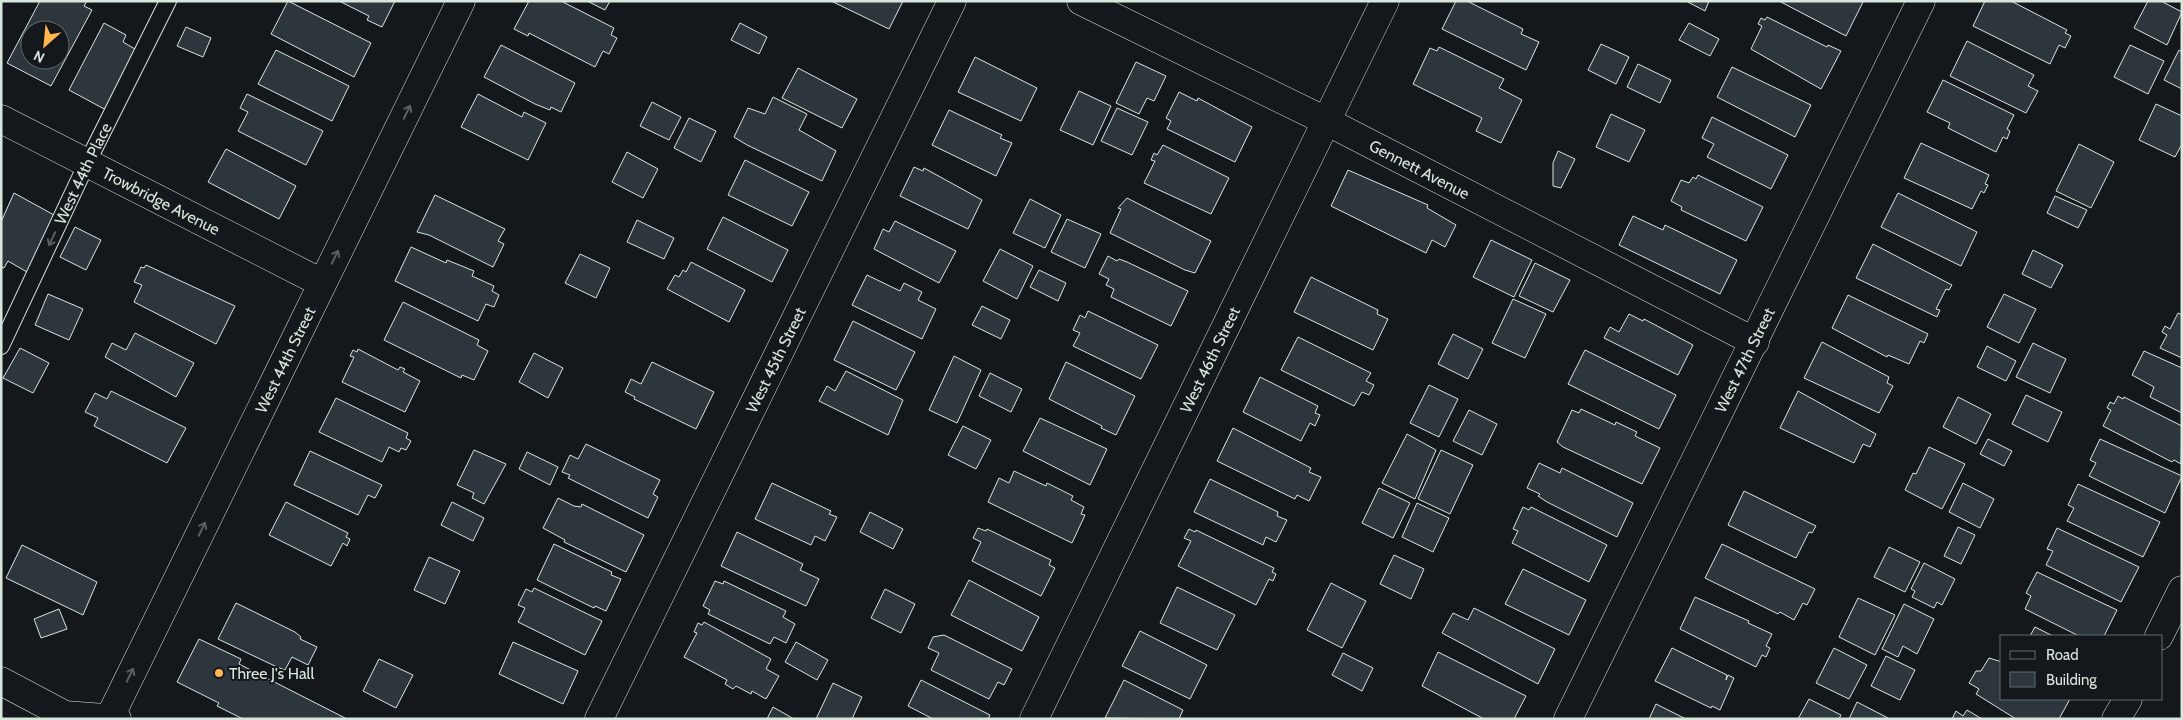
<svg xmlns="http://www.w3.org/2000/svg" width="2183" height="720" viewBox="0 0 2183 720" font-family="Cabin,sans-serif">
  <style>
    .building { fill: #2c363c; stroke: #d8e6dc; fill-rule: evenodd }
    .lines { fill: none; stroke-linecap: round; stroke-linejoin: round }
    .service-casing { stroke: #d8e6dc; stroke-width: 18 }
    .minor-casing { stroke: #d8e6dc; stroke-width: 29 }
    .tertiary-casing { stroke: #d8e6dc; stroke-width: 29 }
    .service { stroke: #14181c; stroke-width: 16 }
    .minor { stroke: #14181c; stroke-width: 28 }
    .tertiary { stroke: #14181c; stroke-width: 28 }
    .oneway { stroke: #59605f }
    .poi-dot { fill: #ffb74d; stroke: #14181c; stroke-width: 2 }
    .labels { text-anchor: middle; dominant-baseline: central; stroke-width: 4; stroke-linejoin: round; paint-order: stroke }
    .street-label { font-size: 16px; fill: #d8e6dc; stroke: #14181c }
    .poi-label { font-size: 16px; fill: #d8e6dc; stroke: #14181c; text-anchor: start }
  </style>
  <rect width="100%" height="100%" fill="#14181c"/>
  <g class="building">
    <path d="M40 1H87L84 6 92 10 51 86 7 63ZM30 30H60V60H30Z"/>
    <polygon points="288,1 371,43 354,77 271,34"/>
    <polygon points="339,1 395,1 382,27 367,20 369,16"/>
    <polygon points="529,1 561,1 614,28 611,35 617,38 609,54 603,51 595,67 529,33 528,36 514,29"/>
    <polygon points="587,1 610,1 605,10"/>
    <polygon points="831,1 903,1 889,29"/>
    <polygon points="1456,1 1467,1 1523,29 1521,34 1539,42 1526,70 1442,29"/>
    <polygon points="1686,1 1709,1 1705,11"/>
    <polygon points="1779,1 1862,1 1863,2 1846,36"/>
    <polygon points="1985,1 2011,1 2067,30 2065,33 2071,36 2065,48 2059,45 2050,64 1973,26"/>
    <polygon points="2148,1 2161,1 2182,12 2167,45 2134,28"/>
    <polygon points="1767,17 1827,47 1828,45 1841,51 1821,89 1751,49 1762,26 1758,24 1761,18 1765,20"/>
    <polygon points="104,23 126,35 123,42 140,52 108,111 69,90"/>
    <polygon points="740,23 767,37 759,54 731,40"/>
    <polygon points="1689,23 1719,39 1710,56 1679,40"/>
    <polygon points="186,27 211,38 203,57 177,46"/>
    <polygon points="1967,41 2034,75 2028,86 2038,91 2026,113 1950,76"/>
    <polygon points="1601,44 1629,57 1616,84 1588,70"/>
    <polygon points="501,45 575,83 561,112 551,107 550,110 535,104 484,77"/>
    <polygon points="2130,45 2164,61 2148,94 2114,77"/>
    <polygon points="1439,47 1504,79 1499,88 1522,100 1501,143 1476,131 1482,118 1413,84 1430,48 1437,51"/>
    <polygon points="276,50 349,86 332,121 258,84"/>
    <polygon points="2179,50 2182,52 2182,89 2164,80"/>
    <polygon points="975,57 1037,88 1021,121 958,92"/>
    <polygon points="1136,62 1166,76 1154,101 1147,98 1139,114 1116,103"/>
    <polygon points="1638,64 1671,80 1660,103 1627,87"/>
    <polygon points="1732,67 1811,105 1795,137 1717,97"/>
    <polygon points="798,68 857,99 842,128 782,98"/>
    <polygon points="1943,80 2014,115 2007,129 2010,131 2007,139 2003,137 1996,152 1948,128 1950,123 1927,112"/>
    <polygon points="1079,91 1111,106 1093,145 1060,130"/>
    <polygon points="1179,92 1197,101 1198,98 1252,127 1235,162 1167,129 1171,121 1166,118"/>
    <polygon points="247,94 323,131 306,165 238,131 248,112 240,108"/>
    <polygon points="478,94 522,117 524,112 546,123 528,160 461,127"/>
    <polygon points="773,97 807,114 799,130 836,151 822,181 747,145 734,137 748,108 765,114"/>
    <polygon points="652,102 681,117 669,140 640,126"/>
    <polygon points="2156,104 2182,116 2182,144 2175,157 2139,140"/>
    <polygon points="1117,108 1148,122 1132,155 1101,141"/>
    <polygon points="949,110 1002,135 1000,138 1012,143 996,176 932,145"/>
    <polygon points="1611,114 1645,130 1629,162 1596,147"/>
    <polygon points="1712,117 1788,155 1771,189 1707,157 1714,144 1702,138"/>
    <polygon points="689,118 716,131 701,162 674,148"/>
    <polygon points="1921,143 1989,175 1985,184 1988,185 1984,193 1981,191 1972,209 1904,178"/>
    <polygon points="2079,144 2114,162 2091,208 2056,191"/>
    <polygon points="1163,145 1229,178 1211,214 1144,183 1155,161 1151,160 1154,153 1157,155"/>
    <polygon points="226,149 296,186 279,219 208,182"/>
    <polygon points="1558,151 1575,159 1561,188 1553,186 1553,163"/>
    <polygon points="627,152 658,169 643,198 612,182"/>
    <polygon points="745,160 809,192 792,226 728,195"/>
    <polygon points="914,167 923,171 924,168 982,200 968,229 900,196"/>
    <polygon points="1348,170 1428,205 1427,208 1456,225 1445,247 1432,240 1426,253 1331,206"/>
    <polygon points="1698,175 1763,207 1746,241 1681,210 1682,207 1671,201 1681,180 1689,183 1693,177 1696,179"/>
    <polygon points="14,193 54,215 27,272 8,261 4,268 1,267 1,222"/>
    <polygon points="1898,193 1977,232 1961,266 1881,227"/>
    <polygon points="435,195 505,229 498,241 504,244 493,267 429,235 417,232"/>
    <polygon points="2055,196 2087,210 2078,228 2047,213"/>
    <polygon points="1127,198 1211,241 1195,273 1185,270 1110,233 1121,209 1118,208"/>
    <polygon points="1030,199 1061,215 1045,248 1013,233"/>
    <polygon points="1633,216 1663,230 1665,225 1737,260 1720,294 1619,245"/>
    <polygon points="723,217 788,250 772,282 707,249"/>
    <polygon points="1067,219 1101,234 1085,268 1051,252"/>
    <polygon points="637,220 674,238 664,259 627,242"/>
    <polygon points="895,221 956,251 939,283 874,249 883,229 889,232"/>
    <polygon points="75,227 101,240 86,270 60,257"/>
    <polygon points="1491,240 1532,260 1514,297 1473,277"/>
    <polygon points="1873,244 1952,285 1949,290 1946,289 1936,309 1940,310 1937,317 1856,278"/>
    <polygon points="411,247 446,263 447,260 474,271 472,276 494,286 492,291 499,295 494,307 486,304 478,321 395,281"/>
    <polygon points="1000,249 1033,266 1017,299 983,281"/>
    <polygon points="2033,250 2063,265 2051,288 2022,274"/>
    <polygon points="580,254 610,268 596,298 565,283"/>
    <polygon points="1108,256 1117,261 1119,259 1127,262 1188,291 1171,326 1111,297 1114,289 1106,285 1109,279 1099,274"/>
    <polygon points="691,262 745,290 729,322 667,289 675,275 679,277 683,270 686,272"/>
    <polygon points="1535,263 1570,280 1553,312 1519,296"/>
    <polygon points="146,265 235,306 216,344 134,302 142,285 134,282 141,267 144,268"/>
    <polygon points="1039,270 1066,283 1058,301 1030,287"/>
    <polygon points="867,275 900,291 904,283 922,292 918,300 936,309 922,339 852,305"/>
    <polygon points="1311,277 1378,310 1377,314 1388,319 1373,350 1294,312"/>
    <polygon points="48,294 83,309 69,340 35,325"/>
    <polygon points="2004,294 2036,309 2019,343 1987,327"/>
    <polygon points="1848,295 1928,334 1924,343 1920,341 1909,364 1888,355 1887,357 1832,328"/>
    <polygon points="1513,299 1546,314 1525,358 1492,343"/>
    <polygon points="403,302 479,340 477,345 488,351 474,380 462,375 461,378 384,340"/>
    <polygon points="982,306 1010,320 1001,339 972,325"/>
    <polygon points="1088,311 1158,345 1141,379 1073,346 1080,333 1073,330 1080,315 1085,318"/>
    <polygon points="2178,313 2182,315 2182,358 2160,348 2167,335 2162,332 2165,326 2170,329"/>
    <polygon points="1629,314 1643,321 1644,319 1693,345 1678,375 1604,338 1610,327 1619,332"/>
    <polygon points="853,321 915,352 896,390 834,360"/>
    <polygon points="135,333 194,363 176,397 105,357 112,343 126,350"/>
    <polygon points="1453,334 1483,349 1468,379 1438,364"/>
    <polygon points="1298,337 1371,373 1366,381 1374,385 1369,395 1362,392 1354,406 1281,370"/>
    <polygon points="1822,342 1889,377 1887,383 1893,386 1879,413 1804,378"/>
    <polygon points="2033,343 2066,359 2050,393 2016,377"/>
    <polygon points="1987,346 2016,361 2006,381 1977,367"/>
    <polygon points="20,348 49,363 33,393 3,378"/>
    <polygon points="358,349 398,370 400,367 405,369 403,372 420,381 405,412 342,382 354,357 350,356 353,350 357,352"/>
    <polygon points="1585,350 1676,395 1659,429 1568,384"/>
    <polygon points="2144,351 2182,368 2182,413 2150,397 2154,387 2132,375"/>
    <polygon points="534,353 563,368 548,398 519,382"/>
    <polygon points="954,356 981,370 957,423 929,410"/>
    <polygon points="652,362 714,392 696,429 634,399 635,397 625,392 631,379 641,384"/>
    <polygon points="1066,362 1135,396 1116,435 1101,428 1102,426 1049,399"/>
    <polygon points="846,371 903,400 888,435 819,401 827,386 835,391"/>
    <polygon points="990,373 1022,389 1011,412 979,396"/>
    <polygon points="1260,377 1318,406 1315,413 1320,415 1315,426 1310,423 1301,441 1243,412"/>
    <polygon points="1429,385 1458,399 1439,437 1410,423"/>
    <polygon points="111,391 186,428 167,463 94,426 98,418 85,412 95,393 107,399"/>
    <polygon points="1798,391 1876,434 1870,447 1863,444 1854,463 1780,428"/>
    <polygon points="2026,395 2062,412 2048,442 2012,424"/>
    <polygon points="2118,396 2123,399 2124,397 2182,426 2181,464 2174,460 2172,462 2103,426 2111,410 2107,408 2110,402 2114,404"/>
    <polygon points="1958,397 1991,414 1976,444 1943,427"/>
    <polygon points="336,398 408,433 406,438 411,441 406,450 401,448 399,452 389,447 382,462 319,432"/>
    <polygon points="1581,409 1615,425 1616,422 1637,432 1635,436 1660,448 1642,484 1563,447 1557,442 1572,410 1579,413"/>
    <polygon points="1469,410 1497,424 1482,455 1453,441"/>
    <polygon points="1040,418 1107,449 1090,485 1023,451"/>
    <polygon points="963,426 991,440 976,469 948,455"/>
    <polygon points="1233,428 1311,468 1309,472 1321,477 1309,501 1297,495 1295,499 1217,461"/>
    <polygon points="1407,434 1436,450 1415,499 1382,483"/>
    <polygon points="1988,439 2012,451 2004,466 1980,454"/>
    <polygon points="2100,439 2182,476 2165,513 2089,476 2096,463 2090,460"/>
    <polygon points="586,444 660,480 653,494 658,497 648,518 568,478 570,475 562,472 570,455 578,459"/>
    <polygon points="1929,447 1965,464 1942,509 1905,490 1913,473 1916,474"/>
    <polygon points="474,450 506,464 484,504 472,498 474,493 457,485"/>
    <polygon points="1441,450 1473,465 1450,514 1418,499"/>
    <polygon points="310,451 382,485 375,498 368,495 358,515 294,485"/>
    <polygon points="527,452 558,467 550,485 519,469"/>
    <polygon points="1539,463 1560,473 1562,468 1633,503 1617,537 1547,502 1538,496 1540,494 1527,488"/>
    <polygon points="1014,471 1046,486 1047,483 1073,496 1071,500 1084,507 1081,514 1085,515 1072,543 988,502 999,478 1009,483"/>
    <polygon points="1210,479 1278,512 1277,516 1287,520 1276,542 1266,537 1263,545 1194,512"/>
    <polygon points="772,483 831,511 829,514 837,517 825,541 815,536 811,545 755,519"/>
    <polygon points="1963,483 1994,499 1980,528 1949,512"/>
    <polygon points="2078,484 2160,522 2143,557 2067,521 2074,508 2068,505"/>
    <polygon points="1379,488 1410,503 1393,538 1362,523"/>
    <polygon points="1744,491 1816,526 1812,533 1809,532 1796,558 1728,525"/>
    <polygon points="558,498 574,506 581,507 582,504 644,535 626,572 564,542 565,540 543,528"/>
    <polygon points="286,502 348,533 346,537 350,539 347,546 343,543 331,566 269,535"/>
    <polygon points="452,502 484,518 473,541 441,525"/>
    <polygon points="1417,503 1449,518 1433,552 1402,537"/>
    <polygon points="1523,507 1529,510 1531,507 1607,545 1589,582 1512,543 1518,531 1513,529"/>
    <polygon points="870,512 903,529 893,549 860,532"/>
    <polygon points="1958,527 1975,535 1961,564 1944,556"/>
    <polygon points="978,528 986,531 987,529 1051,560 1049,565 1055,568 1041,596 972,561 981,542 973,538"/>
    <polygon points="2057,528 2139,567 2121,602 2046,565 2053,551 2047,549"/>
    <polygon points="1189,529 1195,532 1196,530 1274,568 1272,572 1276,574 1273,581 1269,579 1256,605 1178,566 1191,541 1184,538"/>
    <polygon points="737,532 803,564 800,570 819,579 806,606 721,566"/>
    <polygon points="554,544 612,572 611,575 621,579 606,611 595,606 594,608 537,580"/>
    <polygon points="1722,544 1815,589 1807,605 1803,603 1794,620 1780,612 1778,614 1705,578"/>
    <polygon points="22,545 97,582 83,615 6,578"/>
    <polygon points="1889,547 1920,562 1905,592 1874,577"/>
    <polygon points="1394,555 1424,569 1411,599 1380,584"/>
    <polygon points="429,557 460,571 445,604 414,590"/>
    <polygon points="1924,563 1955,579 1942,605 1937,602 1934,608 1912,597 1915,591 1911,589"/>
    <polygon points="1523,569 1586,600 1569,635 1505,604"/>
    <polygon points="2037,572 2117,610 2104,636 2079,636 2025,609 2031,596 2026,593"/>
    <polygon points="969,580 1039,617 1022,651 951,615"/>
    <polygon points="715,581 723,584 724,581 786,611 783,617 795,624 786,643 774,637 770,644 708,614 710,610 703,606"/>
    <polygon points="1331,583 1366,601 1342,648 1307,630"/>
    <polygon points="1177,587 1235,615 1217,650 1160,623"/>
    <polygon points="534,588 602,621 585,655 518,622 525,608 518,605 526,589 532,592"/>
    <polygon points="885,589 915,604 901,633 871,618"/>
    <polygon points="1695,597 1749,621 1748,623 1772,634 1766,646 1770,648 1766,657 1762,655 1756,667 1680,629"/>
    <polygon points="1858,598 1895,615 1875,655 1839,637"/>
    <polygon points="236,603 295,632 301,637 300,639 317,647 308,665 292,657 285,670 277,667 218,639"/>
    <polygon points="1904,604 1934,619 1917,654 1903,646 1898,657 1882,649"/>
    <polygon points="1474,608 1555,649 1538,684 1442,633 1453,613 1468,620"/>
    <polygon points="59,609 67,629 41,638 34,619"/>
    <polygon points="704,622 771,659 766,669 779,676 766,699 752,691 751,694 736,686 733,689 725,684 727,680 684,657 697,633 694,632 698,623 702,625"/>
    <polygon points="2035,627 2053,636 2030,636"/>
    <polygon points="1140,631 1207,665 1190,699 1122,666"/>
    <polygon points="944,635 1012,669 1004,685 998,682 989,699 931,670 939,653 928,648 933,637"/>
    <polygon points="199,639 241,659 239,664 347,719 243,719 217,706 219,703 177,682"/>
    <polygon points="513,642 578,671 563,704 499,674"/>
    <polygon points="796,642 828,660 817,680 785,662"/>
    <polygon points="1672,648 1727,675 1726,680 1728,675 1734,678 1720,710 1712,706 1711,708 1655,681"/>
    <polygon points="1834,648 1867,665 1849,699 1816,683"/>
    <polygon points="1438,652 1526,696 1514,719 1484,719 1422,686"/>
    <polygon points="1343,653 1373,668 1362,691 1332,675"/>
    <polygon points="1886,656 1915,670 1900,700 1871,686"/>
    <polygon points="1989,658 2002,662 2002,699 2070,699 2059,719 2016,719 1976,694 1979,689 1969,683 1976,671 1981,671"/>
    <polygon points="379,659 413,675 396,708 363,691"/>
    <polygon points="921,680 990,715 988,719 933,719 908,706"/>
    <polygon points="1124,680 1183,710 1179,719 1105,718"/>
    <polygon points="833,683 862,697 852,719 816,719"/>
    <polygon points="1809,699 1841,715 1839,719 1798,719"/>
    <polygon points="1857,702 1888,718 1887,719 1849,719"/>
    <polygon points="1656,704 1686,719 1649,719"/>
    <polygon points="773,707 794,719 767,719"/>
    <polygon points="1967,710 1982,719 1952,719 1956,711 1963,716"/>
  </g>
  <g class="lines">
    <defs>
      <g id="service">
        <path id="s1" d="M1 346 87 163 168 1"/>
      </g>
      <g id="minor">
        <path id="s2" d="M1081 1 1326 121 1755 342"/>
        <path id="s3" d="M1 119 322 283"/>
        <polyline points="2159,636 2182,590"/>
        <path id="s4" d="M109 719 461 1"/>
        <path id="s5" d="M599 719 952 1"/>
        <path id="s6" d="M1034 719 1385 1"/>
        <path id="s7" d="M1568 719 1921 1"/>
        <polyline points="2116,719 2128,699"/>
      </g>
      <polyline id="tertiary" points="1,681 65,715 117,719"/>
    </defs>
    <use href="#service" class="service-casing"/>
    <use href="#minor" class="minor-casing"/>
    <use href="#tertiary" class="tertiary-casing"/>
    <use href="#service" class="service"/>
    <use href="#minor" class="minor"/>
    <use href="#tertiary" class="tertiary"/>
  </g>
  <defs><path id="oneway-shaft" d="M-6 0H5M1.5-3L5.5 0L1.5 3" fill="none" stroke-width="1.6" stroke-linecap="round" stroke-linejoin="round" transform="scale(1.25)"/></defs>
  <g class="oneway">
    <use href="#oneway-shaft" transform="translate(407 112) rotate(-64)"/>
    <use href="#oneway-shaft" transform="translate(52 239) rotate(115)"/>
    <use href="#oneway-shaft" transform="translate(335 257) rotate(-64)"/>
    <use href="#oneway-shaft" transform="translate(202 529) rotate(-64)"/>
    <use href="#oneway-shaft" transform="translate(130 675) rotate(-64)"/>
  </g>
  <circle class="poi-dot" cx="219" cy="673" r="5"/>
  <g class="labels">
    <g class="street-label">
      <text stroke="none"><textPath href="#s2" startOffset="378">Gennett Avenue</textPath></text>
      <text stroke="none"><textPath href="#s1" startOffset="191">West 44th Place</textPath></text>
      <text stroke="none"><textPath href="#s3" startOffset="180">Trowbridge Avenue</textPath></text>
      <text stroke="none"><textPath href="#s4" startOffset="400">West 44th Street</textPath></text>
      <text stroke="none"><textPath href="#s5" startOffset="400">West 45th Street</textPath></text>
      <text stroke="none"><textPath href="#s6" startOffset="400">West 46th Street</textPath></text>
      <text stroke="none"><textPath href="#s7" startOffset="400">West 47th Street</textPath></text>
    </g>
    <g class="poi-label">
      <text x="229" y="673">Three J's Hall</text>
    </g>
  </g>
  <rect width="2183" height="720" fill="none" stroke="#d8e6dc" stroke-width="5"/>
  <rect x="2000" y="635" width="162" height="65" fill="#14181c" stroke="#626a69"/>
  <rect x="2010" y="651" width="25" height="8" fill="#14181c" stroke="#626a69"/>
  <text x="2046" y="660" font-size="15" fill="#d8e6dc">Road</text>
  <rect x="2010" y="672" width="25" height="15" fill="#2c363c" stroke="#626a69"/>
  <text x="2046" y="685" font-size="15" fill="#d8e6dc">Building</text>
  <g transform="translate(45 45) rotate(207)"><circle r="24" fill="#14181c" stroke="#626a69"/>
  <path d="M0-4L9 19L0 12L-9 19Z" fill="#ffb74d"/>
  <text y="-8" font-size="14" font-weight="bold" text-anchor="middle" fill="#d8e6dc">N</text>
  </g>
</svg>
